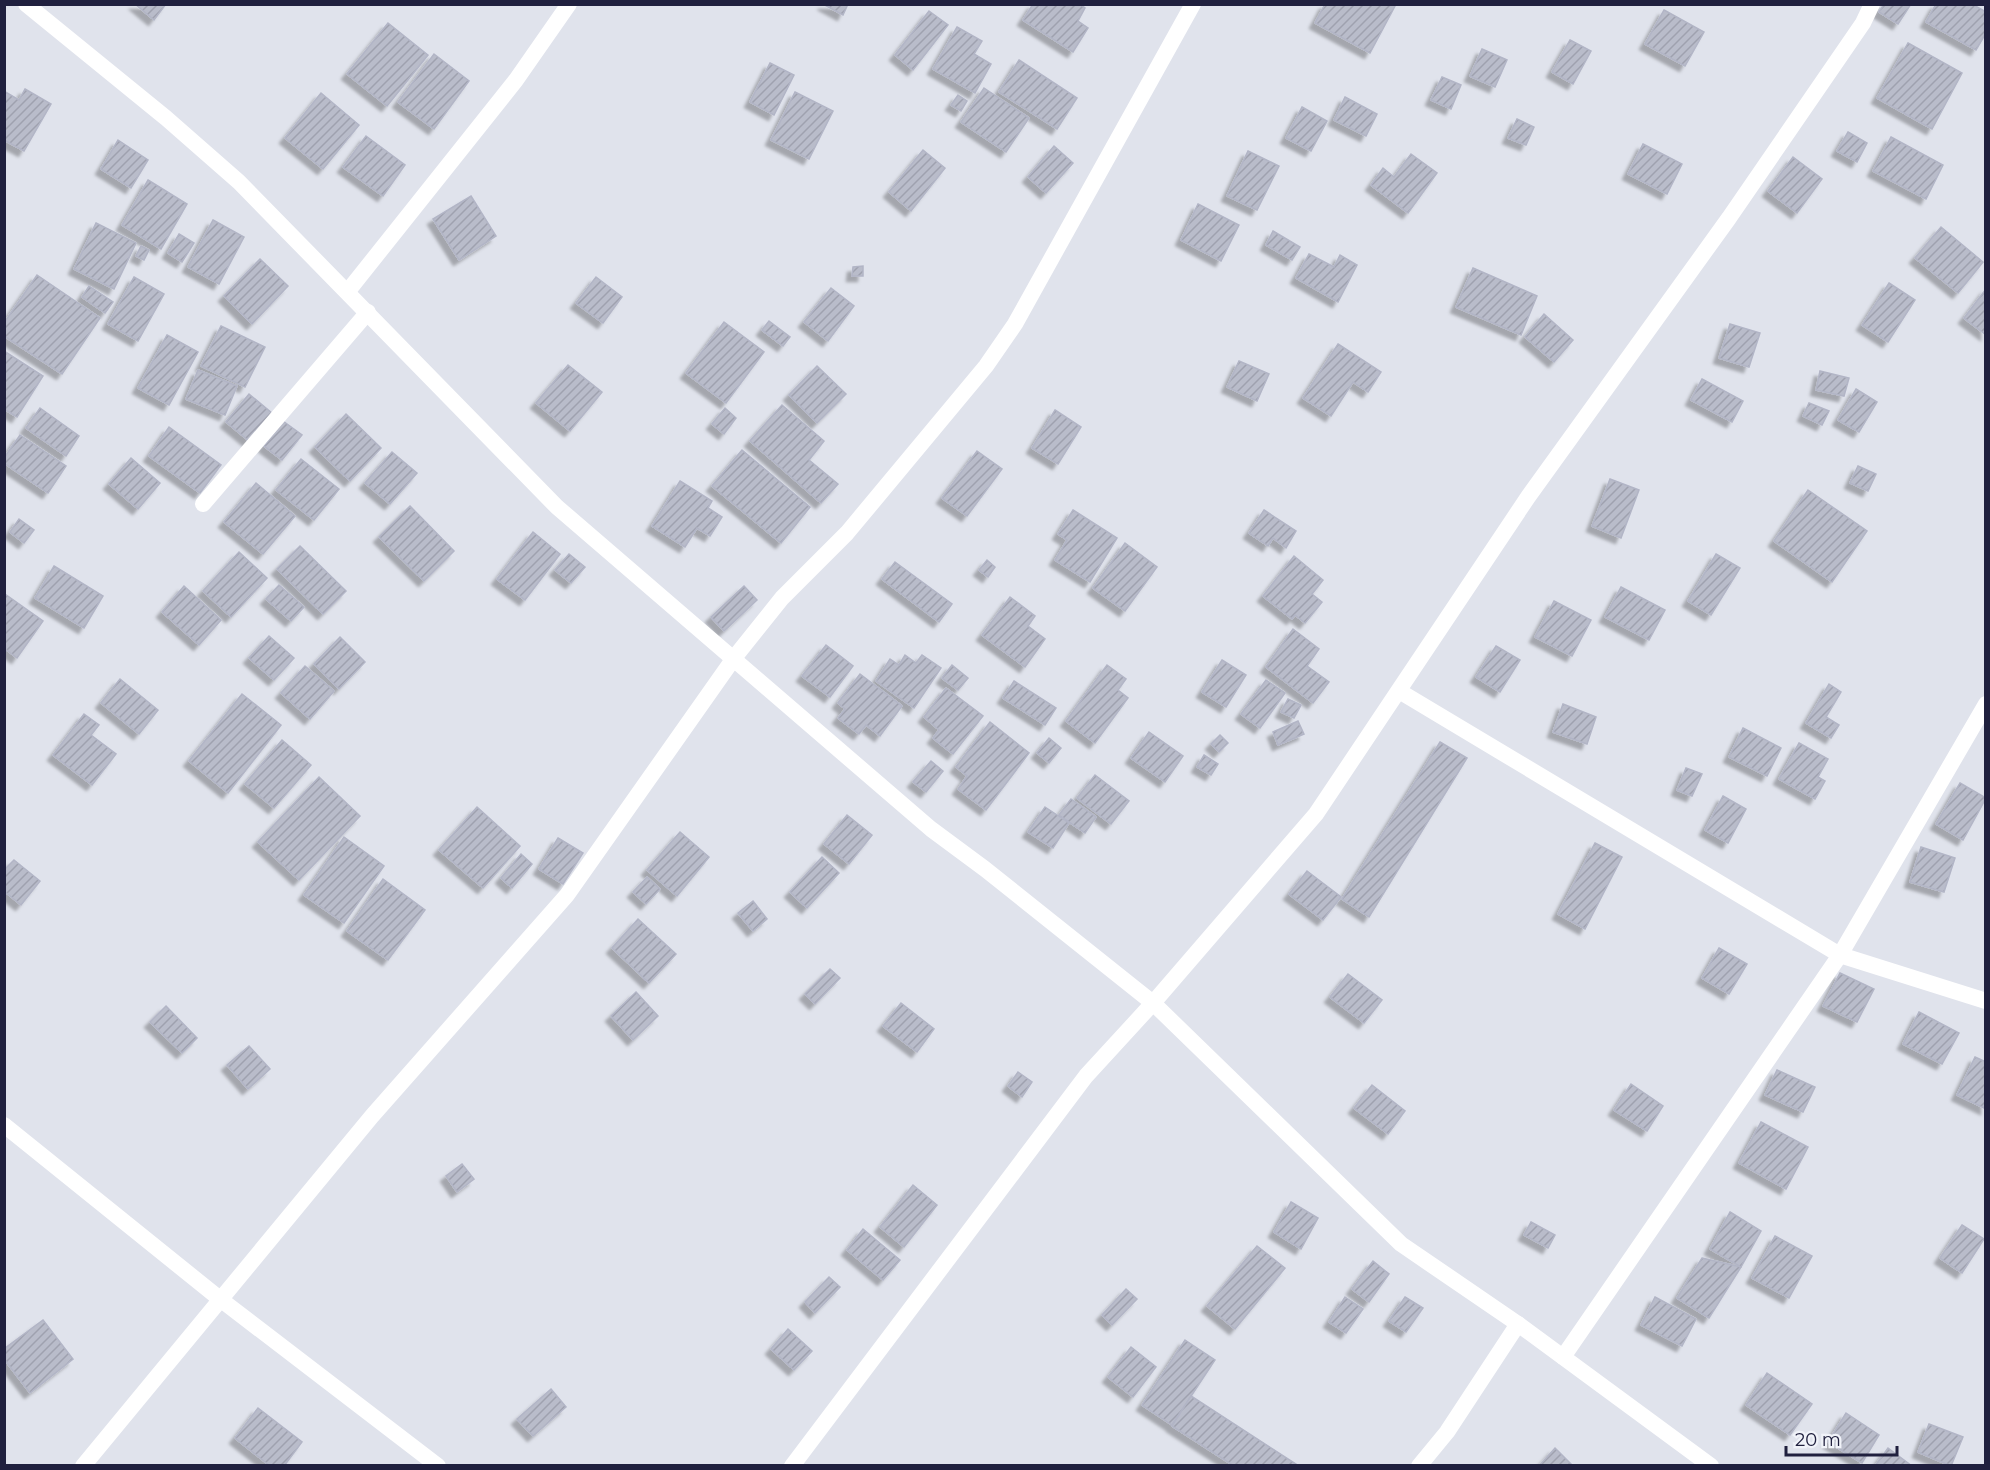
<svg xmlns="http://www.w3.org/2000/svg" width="1990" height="1470" viewBox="0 0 1990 1470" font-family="Montserrat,sans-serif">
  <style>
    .building { fill: url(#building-hatch); stroke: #b2b5c6; stroke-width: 1.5; filter: url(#shadow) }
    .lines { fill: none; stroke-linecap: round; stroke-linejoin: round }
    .minor { stroke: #fff; stroke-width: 16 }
  </style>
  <defs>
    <pattern id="building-hatch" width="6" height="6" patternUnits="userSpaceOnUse" patternTransform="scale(1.5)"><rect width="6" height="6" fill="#b9bcca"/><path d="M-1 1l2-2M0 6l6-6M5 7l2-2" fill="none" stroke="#9fa1af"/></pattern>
    <filter id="shadow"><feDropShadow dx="-5.5" dy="5.5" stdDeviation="1.5" flood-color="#0004"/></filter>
  </defs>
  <rect width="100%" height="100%" fill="#e0e3ec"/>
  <g class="building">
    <polygon points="135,4 166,4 154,20"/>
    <polygon points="823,4 848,4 843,15"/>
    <polygon points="1033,4 1080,4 1085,8 1078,21 1088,28 1073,52 1023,20"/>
    <polygon points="1325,4 1392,4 1395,6 1370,53 1315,23"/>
    <polygon points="1884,4 1911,4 1898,24 1879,12"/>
    <polygon points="1936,4 1972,4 1986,12 1986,33 1976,50 1926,22"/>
    <polygon points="1664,10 1704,32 1685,66 1645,44"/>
    <polygon points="929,11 948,25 913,70 895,55"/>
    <polygon points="388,23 428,55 387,106 347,74"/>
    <polygon points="957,27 982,41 974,54 991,64 975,93 933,69"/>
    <polygon points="1570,40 1591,51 1573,84 1552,72"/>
    <polygon points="1908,43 1962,73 1932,129 1877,98"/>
    <polygon points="1482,49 1507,60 1495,87 1470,76"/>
    <polygon points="434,54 469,81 434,129 398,102"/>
    <polygon points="1019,60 1077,98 1057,129 999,92"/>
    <polygon points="770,63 794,75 774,115 750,102"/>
    <polygon points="1442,77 1461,85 1451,109 1431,100"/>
    <polygon points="984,88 1029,118 1006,152 961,122"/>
    <polygon points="25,89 51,104 24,151 4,140 4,91 19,100"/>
    <polygon points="795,92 833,111 809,159 771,140"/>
    <polygon points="321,93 359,125 323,169 285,138"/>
    <polygon points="958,95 967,101 961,111 951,105"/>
    <polygon points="1345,97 1377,114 1366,136 1334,120"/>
    <polygon points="1302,107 1327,121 1311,151 1286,138"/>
    <polygon points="1517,119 1534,127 1526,145 1508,138"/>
    <polygon points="1848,132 1867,143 1857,162 1837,151"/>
    <polygon points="366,136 405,165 383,196 343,167"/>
    <polygon points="1891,137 1943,165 1926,199 1873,171"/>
    <polygon points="118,140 148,160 131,188 101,169"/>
    <polygon points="1643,144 1682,164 1667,194 1628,174"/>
    <polygon points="1054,146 1073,163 1046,193 1028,177"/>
    <polygon points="923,150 945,168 911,211 889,192"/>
    <polygon points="1248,151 1279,166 1257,210 1227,196"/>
    <polygon points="1411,154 1437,173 1408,213 1371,185 1383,168 1394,177"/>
    <polygon points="1793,157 1822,179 1797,213 1768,191"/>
    <polygon points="148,180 187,204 161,249 122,225"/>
    <polygon points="471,196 496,236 459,260 433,219"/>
    <polygon points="1198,204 1239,225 1221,261 1181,240"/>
    <polygon points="213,220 244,237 219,284 188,267"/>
    <polygon points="96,223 136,243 114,289 74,269"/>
    <polygon points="1941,227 1983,262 1958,293 1915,258"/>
    <polygon points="1273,231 1300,247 1292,260 1266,245"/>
    <polygon points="179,234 194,243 182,262 168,253"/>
    <polygon points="141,246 149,250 144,260 136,256"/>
    <polygon points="1309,254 1334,267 1340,255 1357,265 1338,302 1296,278"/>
    <polygon points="260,259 288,286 252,324 224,296"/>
    <polygon points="863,266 863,276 852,276 853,267"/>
    <polygon points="1473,268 1537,296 1521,335 1456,307"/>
    <polygon points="37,275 100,318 62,374 4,336 4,323"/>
    <polygon points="134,277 164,294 138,341 108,324"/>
    <polygon points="596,277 622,297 603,323 576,303"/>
    <polygon points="1889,283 1915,300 1888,342 1862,325"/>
    <polygon points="89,286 113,302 105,313 82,297"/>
    <polygon points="831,288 854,306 828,341 804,322"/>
    <polygon points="1986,289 1986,335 1964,318"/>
    <polygon points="1544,314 1573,340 1554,362 1525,337"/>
    <polygon points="769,321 790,337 783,346 762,330"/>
    <polygon points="724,322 764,352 726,403 686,373"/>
    <polygon points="1730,324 1760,333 1749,367 1719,358"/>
    <polygon points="221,326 265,347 245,387 201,366"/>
    <polygon points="167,335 198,352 169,405 138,388"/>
    <polygon points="1338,344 1381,372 1368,392 1353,382 1331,416 1303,398"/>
    <polygon points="4,351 43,376 17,417 4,409"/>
    <polygon points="1239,361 1269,374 1257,401 1227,387"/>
    <polygon points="568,365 602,392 570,431 536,403"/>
    <polygon points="817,366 846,394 817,423 789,395"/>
    <polygon points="198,370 237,386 225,415 186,399"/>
    <polygon points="1820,371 1849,378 1844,396 1816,390"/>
    <polygon points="1702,379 1743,401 1732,422 1691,400"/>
    <polygon points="1856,389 1877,402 1859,432 1838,420"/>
    <polygon points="249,394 272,413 249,441 226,422"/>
    <polygon points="1809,403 1829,411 1822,425 1803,416"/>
    <polygon points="782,405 824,441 809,460 838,484 821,503 750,441"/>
    <polygon points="40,408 79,436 66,456 26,428"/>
    <polygon points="725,408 736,418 724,434 712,424"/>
    <polygon points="1055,410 1081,427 1058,464 1032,448"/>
    <polygon points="346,414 381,448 350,481 315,447"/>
    <polygon points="283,421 302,435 282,460 264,446"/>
    <polygon points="169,427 221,465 200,493 149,456"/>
    <polygon points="20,435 66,466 48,493 4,463 4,458"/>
    <polygon points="742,450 810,507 781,543 712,486"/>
    <polygon points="977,451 1002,469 967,516 942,498"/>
    <polygon points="392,452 417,473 390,504 365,483"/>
    <polygon points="131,458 160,483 138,509 109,484"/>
    <polygon points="301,459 339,489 314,520 276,490"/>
    <polygon points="1858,466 1876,474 1868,491 1850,483"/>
    <polygon points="1610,479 1639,490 1621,538 1592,526"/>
    <polygon points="680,481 712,501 708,508 722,517 710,536 697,528 685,547 652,526"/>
    <polygon points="256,483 295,516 263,554 224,522"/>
    <polygon points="1808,490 1867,531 1832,582 1774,541"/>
    <polygon points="410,506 454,551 424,581 379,537"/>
    <polygon points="1073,510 1117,538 1090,582 1055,560 1067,540 1058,534"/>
    <polygon points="1264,510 1296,531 1286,548 1273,538 1268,546 1249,533"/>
    <polygon points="19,519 34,530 24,543 10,532"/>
    <polygon points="533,532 560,554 525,600 497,579"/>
    <polygon points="1125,543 1157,567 1125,611 1093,588"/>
    <polygon points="300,546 346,591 323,614 277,569"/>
    <polygon points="239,552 267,578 231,617 203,591"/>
    <polygon points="569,554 585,567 571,583 555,570"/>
    <polygon points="1716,554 1740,568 1711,615 1688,601"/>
    <polygon points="1294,556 1323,580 1312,594 1322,602 1305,623 1295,615 1292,619 1263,596"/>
    <polygon points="987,560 995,567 988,577 979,570"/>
    <polygon points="895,562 952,604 939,622 882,579"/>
    <polygon points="54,566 103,596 84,628 35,598"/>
    <polygon points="279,585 304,607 291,621 266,599"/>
    <polygon points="184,586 221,620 199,645 162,612"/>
    <polygon points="744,586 757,600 724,631 711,617"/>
    <polygon points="1621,587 1665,610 1649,640 1605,617"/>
    <polygon points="5,594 43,621 17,658 4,648"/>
    <polygon points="1010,597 1035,616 1028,626 1045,639 1025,667 982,635"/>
    <polygon points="1554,601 1591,620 1572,656 1535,637"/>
    <polygon points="1293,629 1319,649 1307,666 1329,682 1313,703 1266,667"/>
    <polygon points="269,636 294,658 274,680 249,658"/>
    <polygon points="340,637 365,662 339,689 314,664"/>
    <polygon points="826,645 853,666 830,697 802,676"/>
    <polygon points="1496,646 1520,660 1500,692 1476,677"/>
    <polygon points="905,655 916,663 922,655 941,668 914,708 876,681 890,659 899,665"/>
    <polygon points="1222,660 1246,675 1226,707 1202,692"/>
    <polygon points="952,665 968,678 958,690 942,678"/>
    <polygon points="1107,665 1126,679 1118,690 1128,698 1095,743 1066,721"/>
    <polygon points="305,666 334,691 310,719 281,693"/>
    <polygon points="860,674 902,706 880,736 866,725 859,734 838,718 845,709 838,703"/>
    <polygon points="120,679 158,710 139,734 101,703"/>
    <polygon points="1266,680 1285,693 1260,728 1241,714"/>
    <polygon points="1014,681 1056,708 1045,725 1003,698"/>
    <polygon points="1829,684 1841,692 1826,717 1839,725 1831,738 1806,723"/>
    <polygon points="946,688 983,716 953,754 933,738 939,730 924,717"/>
    <polygon points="242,694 281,725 228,793 189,761"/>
    <polygon points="1288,699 1301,705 1294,718 1281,712"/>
    <polygon points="1563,704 1596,717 1587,744 1553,732"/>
    <polygon points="84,714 99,725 91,735 116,754 92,785 53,755"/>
    <polygon points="1298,721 1304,734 1278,745 1273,732"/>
    <polygon points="990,722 1029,753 986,810 958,789 967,776 956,767"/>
    <polygon points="1743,728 1781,748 1767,776 1729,757"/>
    <polygon points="1149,732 1183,756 1165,782 1131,758"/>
    <polygon points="1220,735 1228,743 1219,752 1211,744"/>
    <polygon points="1049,738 1061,748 1049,763 1037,753"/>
    <polygon points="282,740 311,765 274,808 245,784"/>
    <polygon points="1440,742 1467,758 1369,917 1342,899"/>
    <polygon points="1799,743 1828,759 1818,777 1825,781 1815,799 1779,779"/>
    <polygon points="1204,755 1218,764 1211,775 1197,767"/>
    <polygon points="931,761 943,771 926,792 913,782"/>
    <polygon points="1686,768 1702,774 1692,796 1677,790"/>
    <polygon points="1095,775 1129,801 1111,824 1077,798"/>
    <polygon points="319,777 360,816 299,880 258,842"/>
    <polygon points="1960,783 1986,798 1963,840 1936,824"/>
    <polygon points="1723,796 1746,809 1728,843 1705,830"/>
    <polygon points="1071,799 1096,817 1085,833 1059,815"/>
    <polygon points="477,807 520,846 483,888 439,850"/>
    <polygon points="1045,807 1069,823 1053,848 1028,832"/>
    <polygon points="847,815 872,835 849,864 824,844"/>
    <polygon points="680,832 709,857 677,896 647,870"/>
    <polygon points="344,837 384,866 344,923 304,895"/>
    <polygon points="558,838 583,853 563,884 539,869"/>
    <polygon points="1595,843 1622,857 1585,929 1558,914"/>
    <polygon points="1921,847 1955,858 1944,892 1910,882"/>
    <polygon points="521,854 532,864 512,888 501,878"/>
    <polygon points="822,857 839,873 807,908 790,892"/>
    <polygon points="14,860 40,881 21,905 4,891 4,870"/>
    <polygon points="1307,871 1341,897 1323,920 1289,894"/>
    <polygon points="647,877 660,889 646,904 633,892"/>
    <polygon points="383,879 425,910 388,960 347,931"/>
    <polygon points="753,901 767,919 753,931 738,913"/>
    <polygon points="638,919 676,954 649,983 612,948"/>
    <polygon points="1719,948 1747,964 1729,994 1702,978"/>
    <polygon points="830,969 840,978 815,1004 805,994"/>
    <polygon points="1840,973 1874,989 1857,1022 1823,1006"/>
    <polygon points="1348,974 1382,1000 1364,1023 1330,997"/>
    <polygon points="636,992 658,1016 633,1040 611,1016"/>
    <polygon points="901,1003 934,1029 917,1052 883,1026"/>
    <polygon points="166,1006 197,1038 182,1053 150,1022"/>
    <polygon points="1919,1012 1959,1033 1942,1064 1903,1044"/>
    <polygon points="249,1046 270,1069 248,1089 227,1065"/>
    <polygon points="1975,1057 1986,1062 1986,1109 1957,1095"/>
    <polygon points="1777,1070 1815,1087 1803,1112 1765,1095"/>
    <polygon points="1018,1072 1032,1082 1022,1097 1008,1086"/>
    <polygon points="1631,1084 1663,1106 1647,1131 1614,1110"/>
    <polygon points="1372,1085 1405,1111 1388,1134 1354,1108"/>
    <polygon points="1761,1122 1808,1147 1786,1189 1739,1163"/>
    <polygon points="462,1164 474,1179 457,1192 446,1176"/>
    <polygon points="913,1185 937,1205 904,1247 880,1227"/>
    <polygon points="1291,1202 1318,1218 1301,1249 1274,1232"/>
    <polygon points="1730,1212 1761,1231 1741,1267 1710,1249"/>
    <polygon points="1531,1222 1555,1235 1548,1248 1524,1235"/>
    <polygon points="1962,1225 1984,1239 1962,1273 1940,1258"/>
    <polygon points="863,1229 900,1260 883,1280 847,1250"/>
    <polygon points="1775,1236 1812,1256 1789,1298 1752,1278"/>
    <polygon points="1257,1246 1285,1268 1235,1329 1207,1306"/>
    <polygon points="1702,1258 1741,1267 1709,1318 1677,1298"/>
    <polygon points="1373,1261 1389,1274 1369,1302 1352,1289"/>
    <polygon points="829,1277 840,1287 815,1313 805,1302"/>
    <polygon points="1126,1289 1137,1299 1112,1325 1102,1315"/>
    <polygon points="1345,1297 1363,1309 1346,1333 1329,1322"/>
    <polygon points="1405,1297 1423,1308 1406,1332 1389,1321"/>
    <polygon points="1655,1297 1696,1319 1682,1346 1641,1325"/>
    <polygon points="43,1320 73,1359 30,1393 4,1359 4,1349"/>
    <polygon points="788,1329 812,1351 794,1370 771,1349"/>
    <polygon points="1185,1340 1215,1360 1172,1425 1142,1405"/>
    <polygon points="1131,1347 1156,1367 1133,1397 1108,1377"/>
    <polygon points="1767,1373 1812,1404 1790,1435 1746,1405"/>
    <polygon points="551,1389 566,1407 533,1436 517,1419"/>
    <polygon points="1191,1396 1299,1466 1234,1466 1172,1426"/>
    <polygon points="258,1408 302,1442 284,1466 270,1466 235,1438"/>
    <polygon points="1846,1413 1879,1435 1862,1463 1828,1442"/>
    <polygon points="1929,1424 1963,1437 1951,1466 1918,1452"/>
    <polygon points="1555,1448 1573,1466 1539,1466"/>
    <polygon points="1888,1448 1912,1466 1875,1466"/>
  </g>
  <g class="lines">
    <g class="minor">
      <polyline points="26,4 166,118 239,182 557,507 931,829 985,869 1153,1003 1401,1244 1518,1324 1711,1466"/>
      <polyline points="348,291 516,80 569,4"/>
      <polyline points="203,504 368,312"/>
      <polyline points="1399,691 1840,955 1986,1001"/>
      <polyline points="4,1125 220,1299 438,1466"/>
      <polyline points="1563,1357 1840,955 1986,704"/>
      <polyline points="83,1466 372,1116 567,895 734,658 782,598 847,533 986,366 1015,324 1193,4"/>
      <polyline points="792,1466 1086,1076 1153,1003 1316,814 1528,497 1729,218 1863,23 1872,4"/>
      <polyline points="1419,1466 1447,1432 1518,1324"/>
    </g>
  </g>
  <rect width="1990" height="1470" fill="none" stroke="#20203e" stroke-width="12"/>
  <path d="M1786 1446v9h111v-9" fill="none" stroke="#20203e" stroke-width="3"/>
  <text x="1795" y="1446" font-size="18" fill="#20203e" stroke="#f1f3f9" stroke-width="4.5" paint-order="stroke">20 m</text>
</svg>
